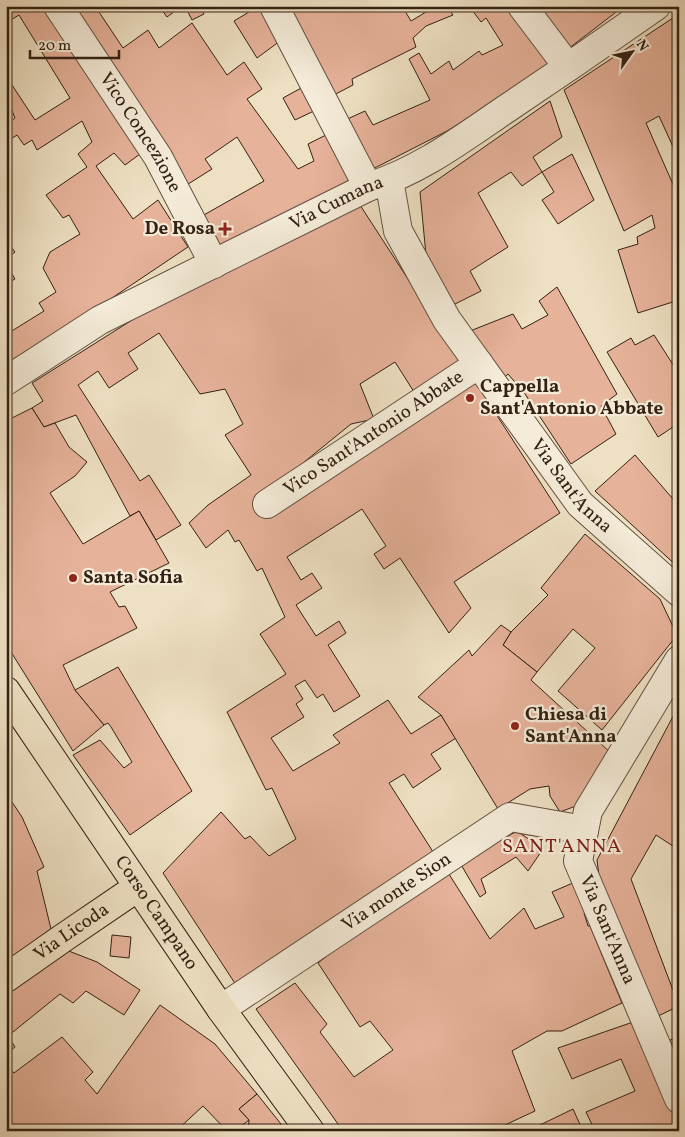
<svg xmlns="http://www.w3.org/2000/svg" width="685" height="1137" viewBox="0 0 685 1137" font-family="Vollkorn,serif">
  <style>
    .building { fill: #e6b29a; stroke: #342113 }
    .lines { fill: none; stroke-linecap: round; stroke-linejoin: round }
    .minor-casing { stroke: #62513f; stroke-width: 30 }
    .major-casing { stroke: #342113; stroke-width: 30 }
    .minor { stroke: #f4ebd8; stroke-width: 28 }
    .major { stroke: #eee0c3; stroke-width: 28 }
    .poi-dot { fill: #8f2418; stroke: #f4ebd8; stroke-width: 2 }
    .labels { text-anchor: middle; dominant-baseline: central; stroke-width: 4.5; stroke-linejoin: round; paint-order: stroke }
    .street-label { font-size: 19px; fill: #342113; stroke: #f4ebd8 }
    .poi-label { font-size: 19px; font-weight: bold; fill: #342113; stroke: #f4ebd8; text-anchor: start }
    .neighbourhood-label { font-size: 20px; letter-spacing: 1px; fill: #7a1f14; stroke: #f4ebd8 }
  </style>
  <rect width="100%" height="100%" fill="#eee0c3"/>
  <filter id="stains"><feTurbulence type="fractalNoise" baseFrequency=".004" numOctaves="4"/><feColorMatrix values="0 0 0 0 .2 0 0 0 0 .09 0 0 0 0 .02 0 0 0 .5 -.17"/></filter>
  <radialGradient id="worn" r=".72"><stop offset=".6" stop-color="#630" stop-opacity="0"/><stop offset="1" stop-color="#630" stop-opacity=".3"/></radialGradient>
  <g class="building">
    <polygon points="6,6 45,6 144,151 125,165 114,153 96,166 133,219 158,200 188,247 6,369 6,333 7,334 44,311 39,303 56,292 43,268 50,252 80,234 69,215 63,218 46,195 87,167 78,154 92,142 82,121 37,150 32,140 24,145 17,135 6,142 6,125 15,118 6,96 6,87 12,85 35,120 70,98 19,15 6,23"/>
    <polygon points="64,6 95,6 123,48 148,30 159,48 192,23 227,75 244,62 262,89 247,99 298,169 314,161 308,144 328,134 351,183 216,247 202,216 264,181 237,137 205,159 212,169 185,186"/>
    <polygon points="159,6 182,6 167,17"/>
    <polygon points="185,6 201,6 204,14 192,20"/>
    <polygon points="259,6 263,6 280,41 257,58 234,21"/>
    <polygon points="282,6 402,6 411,21 436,6 447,6 453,15 426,26 413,38 416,47 352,79 353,85 328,98"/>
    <polygon points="469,6 509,6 553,66 447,131 367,172 343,121 365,111 373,125 430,100 409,59 419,53 431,74 449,61 453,70 479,51 482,55 503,45 486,18 481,22"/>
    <polygon points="533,6 624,6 568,49"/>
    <polygon points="679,14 679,160 659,116 646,123 679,198 679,300 638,313 618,250 638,244 637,237 655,228 652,215 624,231 564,90"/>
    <polygon points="303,87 316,110 295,120 283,98"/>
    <polygon points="550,101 562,137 533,157 542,172 522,186 511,172 478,193 508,247 470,271 481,291 453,305 426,255 420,192"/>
    <polygon points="572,154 594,200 558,224 542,200 554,192 542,172"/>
    <polygon points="360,205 463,364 416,395 395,362 360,384 374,419 351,424 255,502 474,380 560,513 454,582 471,608 449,633 400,558 384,569 374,554 386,546 362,509 287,557 301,580 312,573 322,588 296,605 316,636 339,621 346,633 328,645 360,696 334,712 323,694 317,698 305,680 295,686 303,699 296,704 304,717 271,738 293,771 340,743 333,735 388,700 411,734 441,715 456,738 431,754 441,769 413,788 404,774 389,783 437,858 238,988 163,873 221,812 245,839 250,836 269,856 296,839 272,788 266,790 227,712 286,674 260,634 285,617 262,568 257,571 239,540 235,542 228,530 206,548 189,523 208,505 251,475 225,435 243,424 225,389 200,394 159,333 128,353 138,369 109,388 98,371 78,385 140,481 149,475 181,525 156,540 139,511 130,516 76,415 44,427 32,408 43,401 32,383 156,305"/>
    <polygon points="6,240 15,252 6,259"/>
    <polygon points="6,264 15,279 6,284"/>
    <polygon points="557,287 617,394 601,406 616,434 571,464 525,394 508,374 500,381 465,333 513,314 522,329 548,315 539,301"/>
    <polygon points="654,335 679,374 679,423 658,437 607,352 631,338 635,345"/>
    <polygon points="32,408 44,427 55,423 69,447 87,462 75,476 50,493 83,544 139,511 169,563 110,592 119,607 125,606 137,628 63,665 75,690 104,725 73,751 6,644 6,421"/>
    <polygon points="635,455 679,506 679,568 595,491"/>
    <polygon points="585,534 660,599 677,635 602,730 558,691 595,648 573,629 537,672 503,645 511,632 548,595 541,588"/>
    <polygon points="501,625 511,632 503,645 537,672 531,680 612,754 581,804 560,812 550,796 549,786 530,789 498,809 441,715 418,697 469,650 472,656"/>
    <polygon points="118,667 192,791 130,835 73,755 100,740 124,768 132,762 111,727 108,723 104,725 75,690"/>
    <polygon points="679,705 679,850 656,835 631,879 679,1006 654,1018 600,884 597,860"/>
    <polygon points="6,793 22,817 44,867 37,871 51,929 6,965"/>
    <polygon points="517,831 543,849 528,871 516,857 481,879 486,893 480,897 460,863"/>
    <polygon points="447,871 490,939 524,908 535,929 564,917 552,892 575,882 589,913 584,913 588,926 590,926 622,1003 562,1031 547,1031 512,1051 535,1111 505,1125 508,1131 343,1131 256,1009 295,983 327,1024 320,1032 354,1077 393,1050 370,1021 360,1027 318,963 385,910"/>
    <polygon points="112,935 131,937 129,958 110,956"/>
    <polygon points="61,948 97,962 140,990 124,1015 86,991 73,1003 60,994 8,1036 15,1047 6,1054 6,991"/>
    <polygon points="160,1005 215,1044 257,1094 239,1109 249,1120 235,1131 227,1131 203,1106 176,1131 6,1131 6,1064 14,1073 62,1037 93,1072 85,1080 97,1094"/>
    <polygon points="636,1021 672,1107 679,1131 595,1131 586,1112 635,1091 621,1059 572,1079 558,1048"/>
    <polygon points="679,1036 679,1074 666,1042"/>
    <polygon points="257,1094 281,1124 274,1131 248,1131 249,1120 239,1109"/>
    <polygon points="573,1109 583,1131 542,1131 540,1125"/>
  </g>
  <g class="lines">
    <defs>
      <g id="minor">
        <path id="s1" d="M58 6 158 157 214 264"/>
        <polyline points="274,6 368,187"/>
        <polyline points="522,6 568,67"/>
        <path id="s2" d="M389 180 398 231 447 320 580 504 679 592"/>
        <path id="s3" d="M6 381 100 320 368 187C419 171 459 141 503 111 554 77 605 42 656 6"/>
        <path id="s4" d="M267 504 479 364"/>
        <path id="s5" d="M679 660 588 811 578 861 679 1099"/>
        <path id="s6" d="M221 1009 510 817 584 830"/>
      </g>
      <g id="major">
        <path id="s7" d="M6 691 221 1009 310 1131"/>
        <path id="s8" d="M6 978 63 938 138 887"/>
      </g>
    </defs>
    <use href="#minor" class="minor-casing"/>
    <use href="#major" class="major-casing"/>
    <use href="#minor" class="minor"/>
    <use href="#major" class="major"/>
  </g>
  <g class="poi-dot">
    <path d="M222.5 221.5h5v5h5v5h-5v5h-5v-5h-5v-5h5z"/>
    <circle cx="470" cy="398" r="5"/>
    <circle cx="73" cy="578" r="5"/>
    <circle cx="515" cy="726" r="5"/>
  </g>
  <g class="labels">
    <g class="street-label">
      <text stroke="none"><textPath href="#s1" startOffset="151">Vico Concezione</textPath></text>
      <text stroke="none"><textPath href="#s3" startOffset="376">Via Cumana</textPath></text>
      <text stroke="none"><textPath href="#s4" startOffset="128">Vico Sant'Antonio Abbate</textPath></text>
      <text stroke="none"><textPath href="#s2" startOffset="361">Via Sant'Anna</textPath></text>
      <text stroke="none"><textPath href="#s6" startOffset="211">Via monte Sion</textPath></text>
      <text stroke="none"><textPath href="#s7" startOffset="268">Corso Campano</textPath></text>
      <text stroke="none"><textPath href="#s5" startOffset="302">Via Sant'Anna</textPath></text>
      <text stroke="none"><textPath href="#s8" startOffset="80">Via Licoda</textPath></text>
    </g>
    <g class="poi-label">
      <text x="215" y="229" text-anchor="end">De Rosa</text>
      <text x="480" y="387">Cappella<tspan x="480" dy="22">Sant'Antonio Abbate</tspan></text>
      <text x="83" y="578">Santa Sofia</text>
      <text x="525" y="715">Chiesa di<tspan x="525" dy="22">Sant'Anna</tspan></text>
    </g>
    <g class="neighbourhood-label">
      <text x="562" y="847">SANT'ANNA</text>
    </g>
  </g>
  <rect width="685" height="1137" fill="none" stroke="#eee0c3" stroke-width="25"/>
  <rect x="8" y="8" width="670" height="1122" fill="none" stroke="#342113" stroke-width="2.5"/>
  <rect x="12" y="12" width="660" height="1112" fill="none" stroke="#342113"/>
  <g transform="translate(632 52) rotate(57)" stroke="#f4ebd8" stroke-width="4" paint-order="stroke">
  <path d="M0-4L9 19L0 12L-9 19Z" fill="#342113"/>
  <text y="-8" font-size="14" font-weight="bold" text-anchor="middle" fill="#342113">N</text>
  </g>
  <path d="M30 50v8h89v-8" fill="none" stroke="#342113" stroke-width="2.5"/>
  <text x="38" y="50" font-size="15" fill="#342113" stroke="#f4ebd8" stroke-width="4" paint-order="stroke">20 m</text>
  <rect width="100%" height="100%" filter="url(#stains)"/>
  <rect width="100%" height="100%" fill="url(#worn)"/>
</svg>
